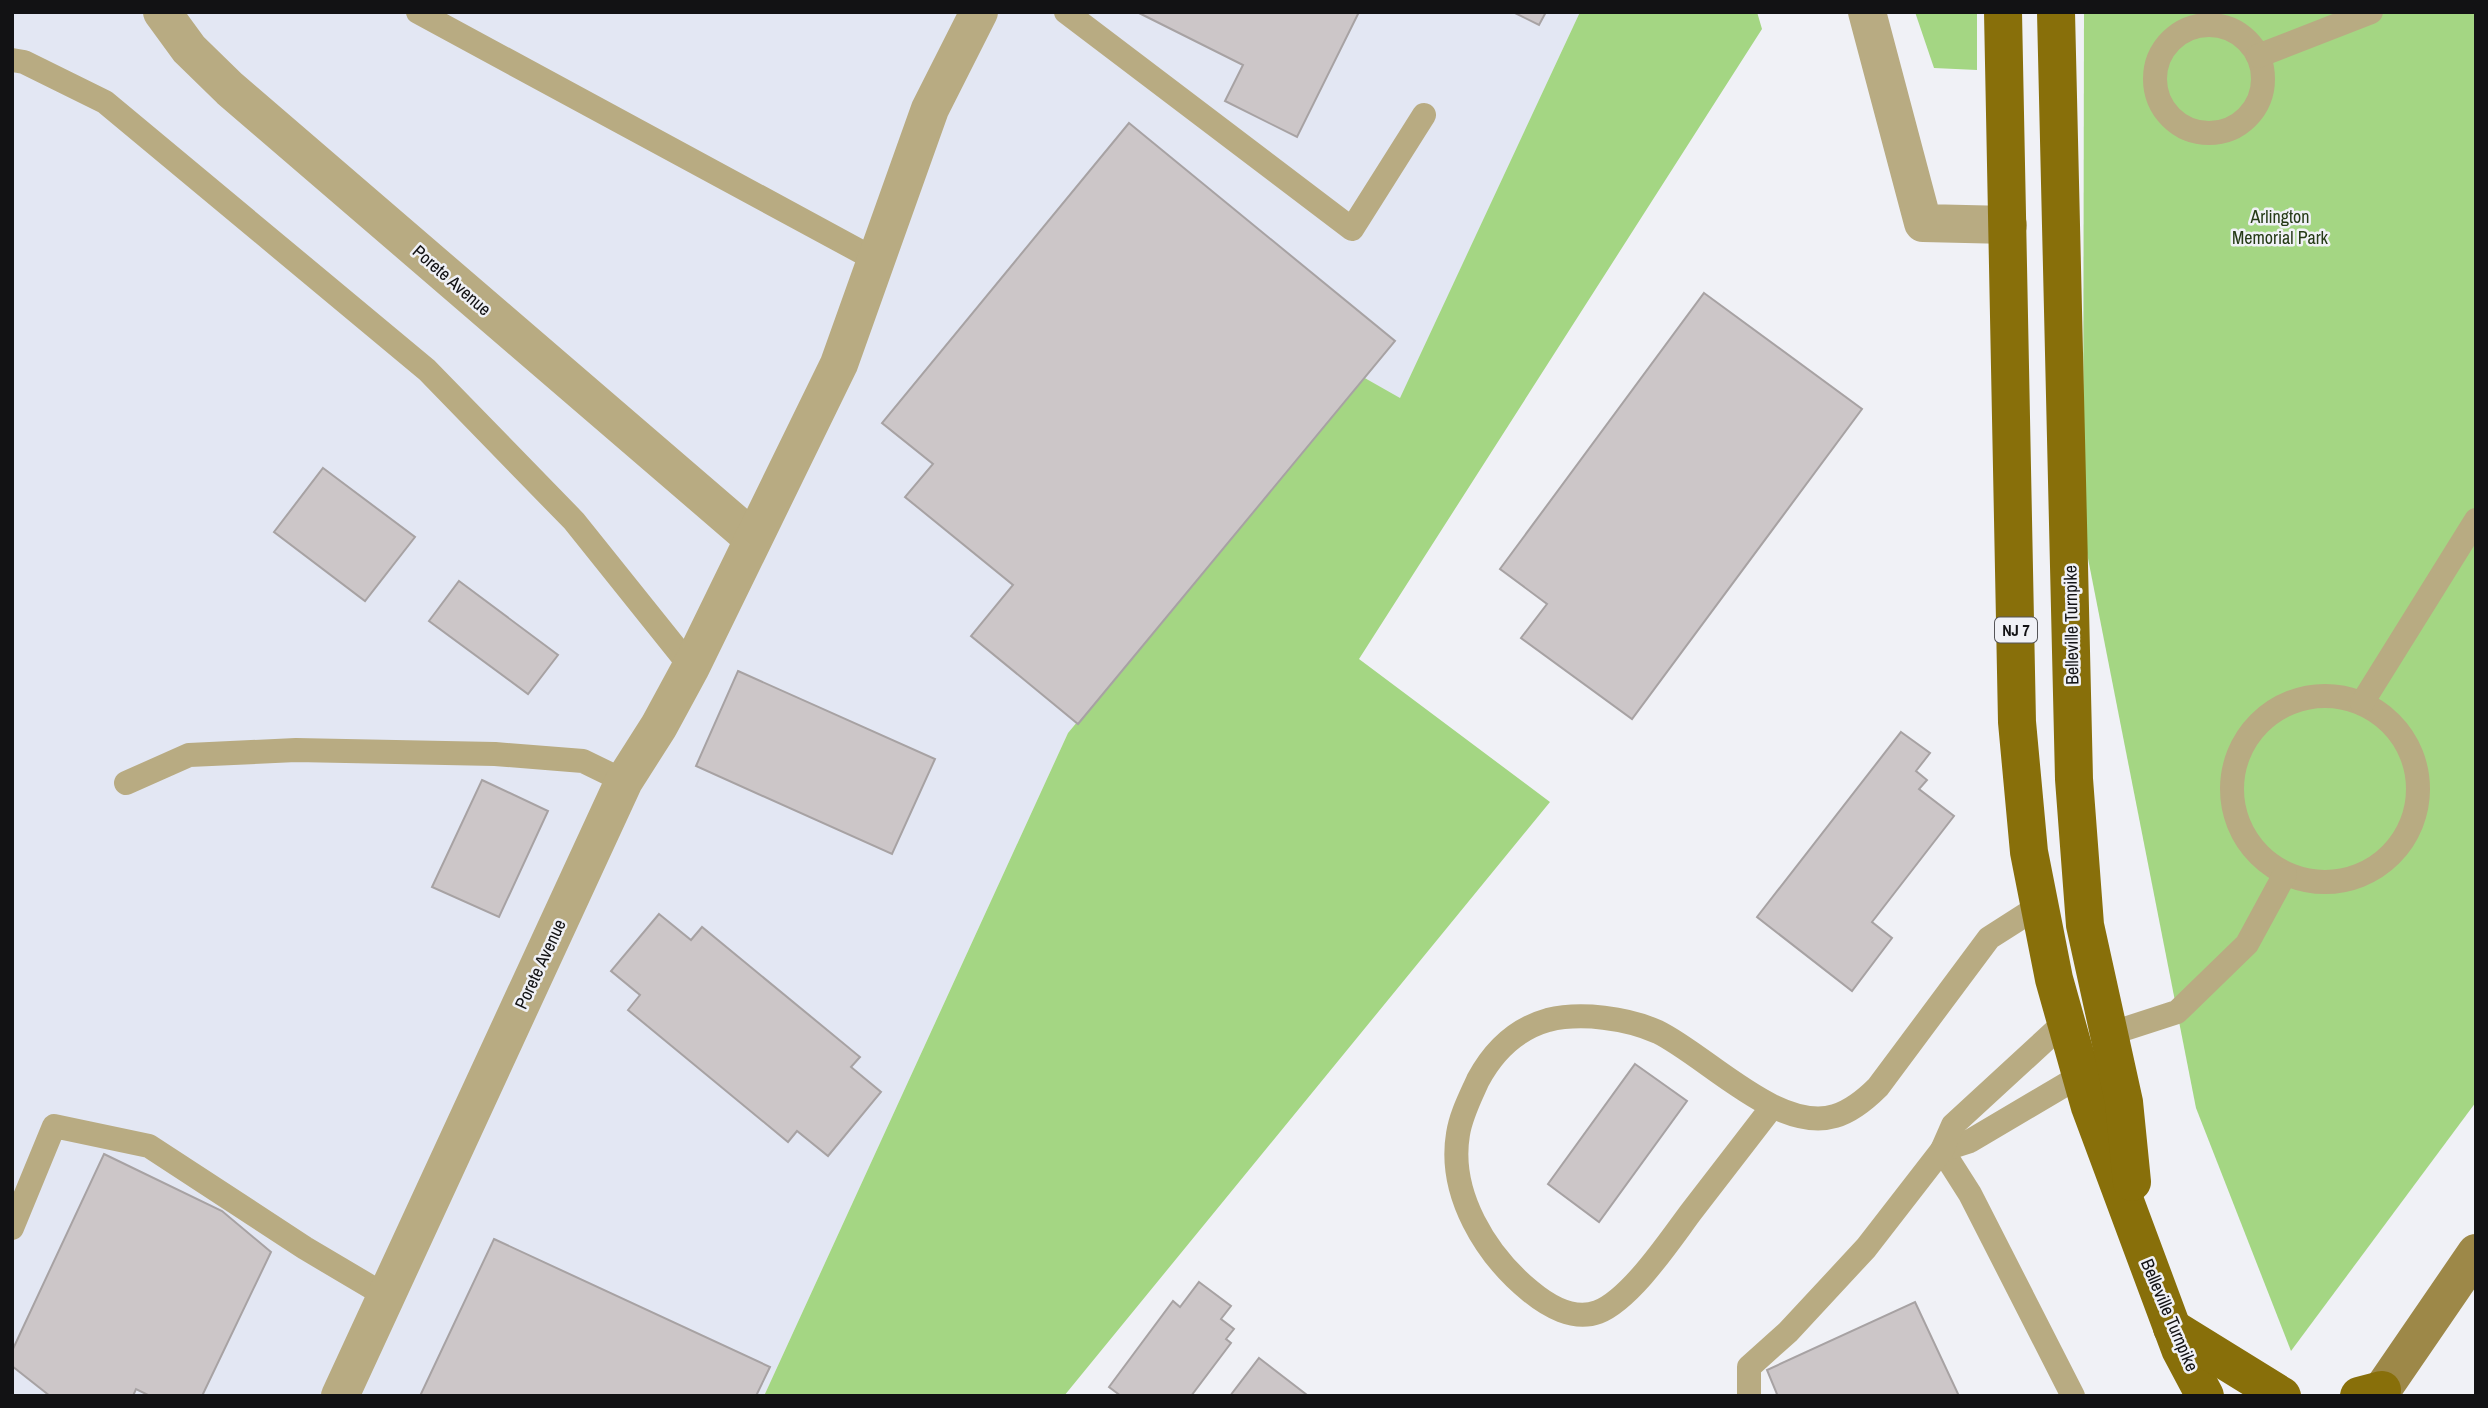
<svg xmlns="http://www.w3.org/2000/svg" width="2488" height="1408" viewBox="0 0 2488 1408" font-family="'Archivo Narrow',sans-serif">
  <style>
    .built { fill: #e3e7f3 }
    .green { fill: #a4d683 }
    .building { fill: #ccc6c8; stroke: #a7a2a3; stroke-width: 2 }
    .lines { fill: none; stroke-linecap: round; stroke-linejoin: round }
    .service { stroke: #b8ab82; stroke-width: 24 }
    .minor { stroke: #b8ab82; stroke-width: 38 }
    .secondary { stroke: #9d8848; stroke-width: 38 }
    .primary { stroke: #886f0a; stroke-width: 38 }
    .labels { text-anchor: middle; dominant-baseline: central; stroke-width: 5; stroke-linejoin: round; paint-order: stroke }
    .shield { fill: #f0f1f6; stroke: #555558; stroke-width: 2 }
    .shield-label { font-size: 16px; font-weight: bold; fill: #121214 }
    .park-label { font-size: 18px; fill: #253a16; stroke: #f0f1f6 }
    .street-label { font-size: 18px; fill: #121214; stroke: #f0f1f6 }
  </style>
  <rect width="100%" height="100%" fill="#f0f1f6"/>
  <polygon class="built" points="12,12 1580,12 1400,399 1363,377 1068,733 764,1396 12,1396"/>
  <g class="green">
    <polygon points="1580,12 1757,12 1762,29 1359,659 1550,802 1064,1396 764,1396 1068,733 1363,377 1400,398"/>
    <polygon points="1915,12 1977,12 1977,70 1934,68"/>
    <polygon points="2084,12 2476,12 2476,1102 2291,1351 2196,1108 2083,533"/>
  </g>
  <g class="building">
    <polygon points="1137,12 1359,12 1297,137 1225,101 1243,65"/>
    <polygon points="1513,12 1546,12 1539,25"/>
    <polygon points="1129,123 1395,341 1078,724 971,636 1013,585 905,497 933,464 882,423"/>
    <polygon points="1704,293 1862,409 1632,719 1521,638 1547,604 1500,569"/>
    <polygon points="323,468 415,537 365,601 274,532"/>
    <polygon points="459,581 558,655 528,694 429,621"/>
    <polygon points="738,671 935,759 892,854 696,766"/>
    <polygon points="1901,732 1930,753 1916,771 1927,780 1919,789 1954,816 1872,922 1892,938 1852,991 1757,917"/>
    <polygon points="482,780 548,811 499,917 432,887"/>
    <polygon points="659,914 691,940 702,927 860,1057 851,1067 881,1092 828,1156 797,1131 788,1142 628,1010 640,995 611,971"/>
    <polygon points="1635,1064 1687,1101 1599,1222 1548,1184"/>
    <polygon points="104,1154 222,1211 271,1252 202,1396 150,1396 136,1389 133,1396 50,1396 12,1366 12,1351"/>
    <polygon points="494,1239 770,1367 756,1396 420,1396"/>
    <polygon points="1199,1282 1231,1306 1221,1319 1234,1329 1226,1339 1231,1343 1191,1396 1121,1396 1109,1387 1173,1301 1180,1307"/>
    <polygon points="1915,1302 1959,1396 1774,1396 1777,1394 1767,1370"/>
    <polygon points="1259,1358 1307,1395 1307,1396 1230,1396"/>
  </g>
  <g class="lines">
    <g class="service">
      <polyline points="418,12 876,260"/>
      <polyline points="1066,12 1352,229 1424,115"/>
      <circle cx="2209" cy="79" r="54"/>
      <polyline points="2258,56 2371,12"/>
      <polyline points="12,60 24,62 105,102 427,370 574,521 691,667"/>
      <circle cx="2325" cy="789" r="93"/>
      <polyline points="2362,703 2476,520"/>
      <polyline points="126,783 189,755 296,750 495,754 583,761 624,781"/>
      <polyline points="2109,1034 2177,1012 2247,944 2285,874"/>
      <path d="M1772 1107C1745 1142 1718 1177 1691 1212 1670 1240 1631 1299 1598 1312 1574 1321 1548 1306 1530 1291 1486 1255 1448 1194 1458 1134 1461 1115 1470 1098 1478 1080 1493 1052 1516 1029 1548 1020 1581 1012 1627 1018 1658 1032 1707 1056 1778 1133 1835 1116 1852 1111 1866 1099 1878 1087L1989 938 2039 906"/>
      <polyline points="1942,1150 1970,1194 2073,1396"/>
      <polyline points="1942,1150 1970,1141 2080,1076"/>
      <polyline points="12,1228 54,1126 149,1146 305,1248 386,1296"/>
      <polyline points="1749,1396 1749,1367 1788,1332 1866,1248 1942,1150 1953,1125 2065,1022"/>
    </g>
    <g class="minor">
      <polyline points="162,12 189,49 230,89 752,538"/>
      <polyline points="1867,12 1923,223 2008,225"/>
      <polyline points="340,1396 624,781 659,726 691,667 839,364 930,109 979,12"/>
    </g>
    <polyline class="secondary" points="2378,1396 2476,1253"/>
    <g class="primary">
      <polyline points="2003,12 2017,722 2029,852 2054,979 2090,1107 2180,1349 2205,1396"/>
      <polyline points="2056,12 2074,779 2085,925 2124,1102 2132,1182"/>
      <polyline points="2172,1328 2282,1396"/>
      <polyline points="2359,1396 2382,1390"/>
    </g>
  </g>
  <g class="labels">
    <rect class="shield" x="1995" y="617.5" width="42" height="25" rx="5"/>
    <g class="shield-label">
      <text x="2016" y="630">NJ 7</text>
    </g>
    <g class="park-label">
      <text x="2280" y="216">Arlington<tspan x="2280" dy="21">Memorial Park</tspan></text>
    </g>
    <g class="street-label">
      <text transform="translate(452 280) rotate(41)">Porete Avenue</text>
      <text transform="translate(2071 625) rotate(-91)">Belleville Turnpike</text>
      <text transform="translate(540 964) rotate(-65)">Porete Avenue</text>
      <text transform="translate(2170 1315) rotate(67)">Belleville Turnpike</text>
    </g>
  </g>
  <rect width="2488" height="1408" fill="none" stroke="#121214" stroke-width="28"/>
</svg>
